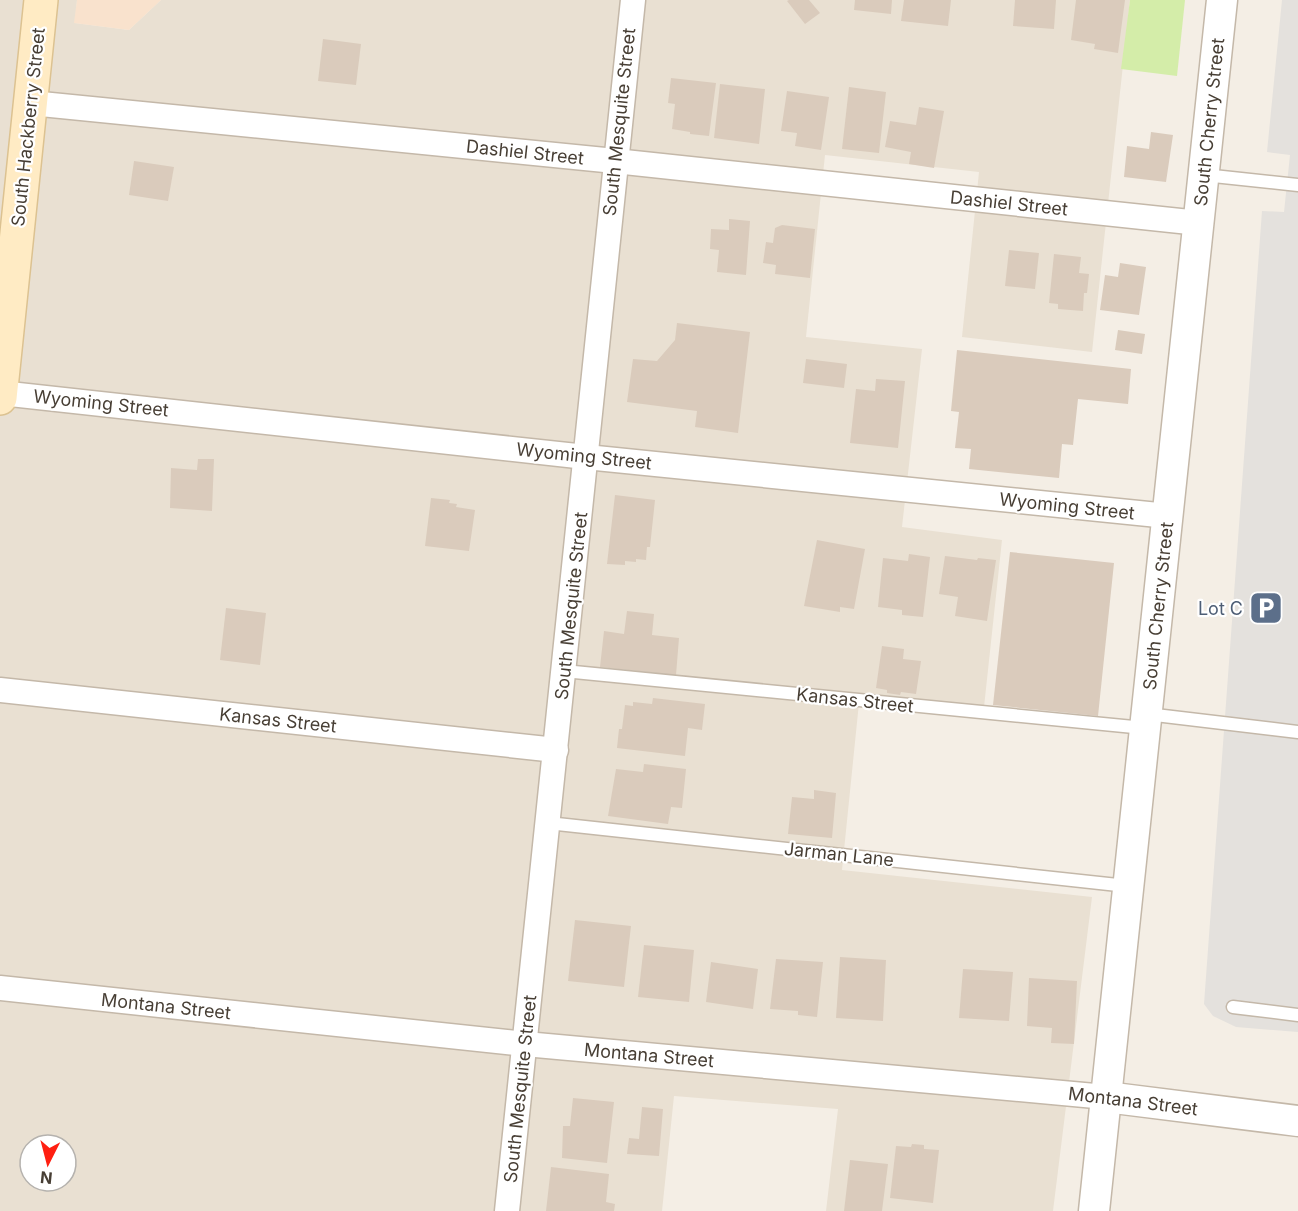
<svg xmlns="http://www.w3.org/2000/svg" width="1298" height="1211" viewBox="0 0 1298 1211" font-family="Inter,sans-serif">
  <style>
    .residential { fill: #e9e0d2; fill-rule: evenodd }
    .commercial { fill: #f9e2cd }
    .green { fill: #d4eda9 }
    .parking { fill: #e4e1dd }
    .building { fill: #dacbbc }
    .lines { fill: none; stroke-linecap: round; stroke-linejoin: round }
    .service-casing { stroke: #c4b8a9; stroke-width: 15 }
    .minor-casing { stroke: #c4b8a9; stroke-width: 27 }
    .tertiary-casing { stroke: #c4b8a9; stroke-width: 33 }
    .secondary-casing { stroke: #dcc291; stroke-width: 36 }
    .service { stroke: #fff; stroke-width: 12 }
    .minor { stroke: #fff; stroke-width: 24 }
    .tertiary { stroke: #fff; stroke-width: 30 }
    .secondary { stroke: #ffebc4; stroke-width: 33 }
    .labels { text-anchor: middle; dominant-baseline: central; stroke-width: 4.5; stroke-linejoin: round; paint-order: stroke }
    .street-label { font-size: 18px; fill: #473e34; stroke: #fff }
    .service-label { font-size: 18px; fill: #4e5e75; stroke: #fff; text-anchor: end }
  </style>
  <rect width="100%" height="100%" fill="#f4eee5"/>
  <path class="residential" d="M0 0H77L75 23 129 30 161 0H1130L1092 352 962 337 979 172 825 155 806 337 922 349 902 527 1002 540 984 707 860 693 842 870 1092 897 1053 1211H826L838 1109 674 1096 662 1211H0ZM30 1145H66V1181H30Z"/>
  <polygon class="commercial" points="77,0 161,0 129,30 74,23"/>
  <polygon class="green" points="1130,0 1185,0 1177,76 1121,69"/>
  <polygon class="parking" points="1282,0 1298,0 1298,1032 1236,1027 1213,1016 1204,1004 1262,211 1284,212 1290,155 1267,152"/>
  <g class="building">
    <polygon points="789,0 809,0 820,13 805,24 787,1"/>
    <polygon points="855,0 892,0 891,14 854,10"/>
    <polygon points="904,0 951,0 948,26 901,21"/>
    <polygon points="1015,0 1056,0 1054,29 1013,26"/>
    <polygon points="1076,0 1125,0 1118,53 1094,49 1095,44 1071,40"/>
    <polygon points="323,39 361,44 356,85 318,81"/>
    <polygon points="671,78 716,83 709,136 690,134 690,132 672,129 675,104 668,103"/>
    <polygon points="720,84 765,89 759,144 714,138"/>
    <polygon points="849,87 886,92 879,153 842,149"/>
    <polygon points="787,91 829,97 821,150 795,146 797,133 781,131"/>
    <polygon points="919,107 944,111 934,168 909,164 911,152 885,147 890,121 916,125"/>
    <polygon points="1151,132 1173,135 1166,182 1124,177 1127,146 1149,149"/>
    <polygon points="134,161 174,167 168,201 129,195"/>
    <polygon points="729,219 750,221 746,275 717,272 719,250 710,249 711,229 729,230"/>
    <polygon points="782,225 815,229 810,278 775,274 776,265 763,263 766,242 773,243 775,228"/>
    <polygon points="1009,250 1039,253 1035,289 1005,286"/>
    <polygon points="1054,254 1081,257 1079,273 1089,274 1087,293 1084,293 1083,311 1058,309 1058,304 1049,303"/>
    <polygon points="1120,263 1146,267 1139,315 1100,310 1105,275 1118,277"/>
    <polygon points="677,323 750,332 738,433 695,427 697,411 627,402 633,359 657,361 675,340"/>
    <polygon points="1118,330 1145,334 1142,354 1115,350"/>
    <polygon points="957,350 1131,369 1128,404 1078,399 1073,445 1062,444 1059,478 969,469 971,449 955,448 959,412 951,411"/>
    <polygon points="806,359 847,364 844,388 803,383"/>
    <polygon points="876,379 905,381 898,448 850,443 856,389 875,391"/>
    <polygon points="198,459 214,459 212,511 170,508 171,468 197,470"/>
    <polygon points="615,495 655,500 650,547 647,547 646,560 636,559 636,562 625,561 625,565 607,564"/>
    <polygon points="431,498 450,500 449,503 457,504 456,507 475,510 469,551 425,546"/>
    <polygon points="817,540 865,549 854,609 840,607 840,612 804,606"/>
    <polygon points="1010,552 1114,563 1098,716 993,705"/>
    <polygon points="909,554 930,557 923,617 902,615 902,610 878,607 883,558 908,561"/>
    <polygon points="945,556 977,560 978,558 996,560 987,621 955,616 958,597 939,594"/>
    <polygon points="226,608 266,613 260,665 220,660"/>
    <polygon points="627,611 654,614 652,635 679,638 676,675 600,667 604,631 624,634"/>
    <polygon points="882,646 904,649 903,659 921,661 916,694 901,692 900,695 887,693 887,690 876,688"/>
    <polygon points="653,698 705,704 702,730 688,728 685,756 617,748 619,729 622,729 625,705 633,706 633,702 652,704"/>
    <polygon points="644,764 686,769 682,808 671,807 668,824 608,816 616,769 643,772"/>
    <polygon points="814,790 836,793 832,838 788,834 792,797 814,799"/>
    <polygon points="575,920 631,926 624,987 568,981"/>
    <polygon points="644,945 694,950 689,1002 638,997"/>
    <polygon points="840,957 886,960 883,1021 836,1018"/>
    <polygon points="776,959 823,962 817,1017 798,1015 798,1011 770,1009"/>
    <polygon points="711,962 758,969 753,1009 706,1002"/>
    <polygon points="963,969 1013,972 1009,1021 959,1018"/>
    <polygon points="1029,978 1077,981 1074,1044 1051,1043 1052,1028 1027,1026"/>
    <polygon points="573,1098 614,1102 607,1163 562,1158 563,1126 570,1126"/>
    <polygon points="642,1107 663,1109 659,1156 627,1154 629,1138 639,1139"/>
    <polygon points="912,1144 924,1145 924,1149 939,1150 933,1203 890,1198 896,1146 911,1147"/>
    <polygon points="850,1160 888,1164 882,1211 844,1211"/>
    <polygon points="551,1167 609,1174 606,1202 615,1204 614,1211 546,1211"/>
  </g>
  <g class="lines">
    <defs>
      <g id="service">
        <polyline points="1204,175 1298,185"/>
        <polyline points="564,671 1144,728"/>
        <polyline points="1147,714 1298,732"/>
        <polyline points="548,823 1127,886"/>
        <polyline points="1233,1007 1298,1015"/>
      </g>
      <g id="minor">
        <polyline points="31,103 615,161 1199,223"/>
        <polyline points="0,393 586,457 1168,516"/>
        <polyline points="0,690 556,750"/>
        <polyline points="0,988 525,1044 1106,1097"/>
        <path d="M507 1211C550 807 589 403 633 0"/>
      </g>
      <g id="tertiary">
        <polyline points="1106,1097 1298,1121"/>
        <polyline points="1094,1211 1222,0"/>
      </g>
      <polyline id="secondary" points="0,398 41,0"/>
    </defs>
    <use href="#service" class="service-casing"/>
    <use href="#minor" class="minor-casing"/>
    <use href="#tertiary" class="tertiary-casing"/>
    <use href="#secondary" class="secondary-casing"/>
    <use href="#service" class="service"/>
    <use href="#minor" class="minor"/>
    <use href="#tertiary" class="tertiary"/>
    <use href="#secondary" class="secondary"/>
  </g>
  <defs>
    <symbol id="parking-square" viewBox="-11 -11 22 22"><rect x="-9" y="-9" width="18" height="18" rx="4" fill="#5c6f8a" stroke="#fff"/><path d="M-3.5-5.5H1a3.5 3.5 0 0 1 0 7H-1V5.5H-3.5ZM-1-3.4V-.6H.8a1.4 1.4 0 0 0 0-2.8Z" fill="#fff"/></symbol>
  </defs>
  <g fill-rule="evenodd">
    <use href="#parking-square" x="1247" y="589" width="38" height="38"/>
  </g>
  <g class="labels">
    <g class="street-label">
      <text transform="translate(619 122) rotate(-84)">South Mesquite Street</text>
      <text transform="translate(1209 122) rotate(-84)">South Cherry Street</text>
      <text transform="translate(28 127) rotate(-84)">South Hackberry Street</text>
      <text transform="translate(525 152) rotate(6)">Dashiel Street</text>
      <text transform="translate(1009 203) rotate(6)">Dashiel Street</text>
      <text transform="translate(101 403) rotate(6)">Wyoming Street</text>
      <text transform="translate(584 456) rotate(6)">Wyoming Street</text>
      <text transform="translate(1067 506) rotate(6)">Wyoming Street</text>
      <text transform="translate(571 606) rotate(-84)">South Mesquite Street</text>
      <text transform="translate(1158 606) rotate(-84)">South Cherry Street</text>
      <text transform="translate(855 700) rotate(6)">Kansas Street</text>
      <text transform="translate(278 720) rotate(6)">Kansas Street</text>
      <text transform="translate(839 854) rotate(6)">Jarman Lane</text>
      <text transform="translate(166 1006) rotate(6)">Montana Street</text>
      <text transform="translate(649 1055) rotate(5)">Montana Street</text>
      <text transform="translate(520 1089) rotate(-84)">South Mesquite Street</text>
      <text transform="translate(1133 1101) rotate(7)">Montana Street</text>
    </g>
    <g class="service-label">
      <text x="1243" y="608">Lot C</text>
    </g>
  </g>
  <g transform="translate(48 1163) rotate(186)"><circle r="28" fill="#ffffff" stroke="#b5b2ae" stroke-width="1.5"/>
  <path d="M0-4.5L10 22L0 15L-10 22Z" fill="#ff1f11"/>
  <text y="-9" font-size="16" font-weight="bold" text-anchor="middle" fill="#473e34">N</text>
  </g>
</svg>
